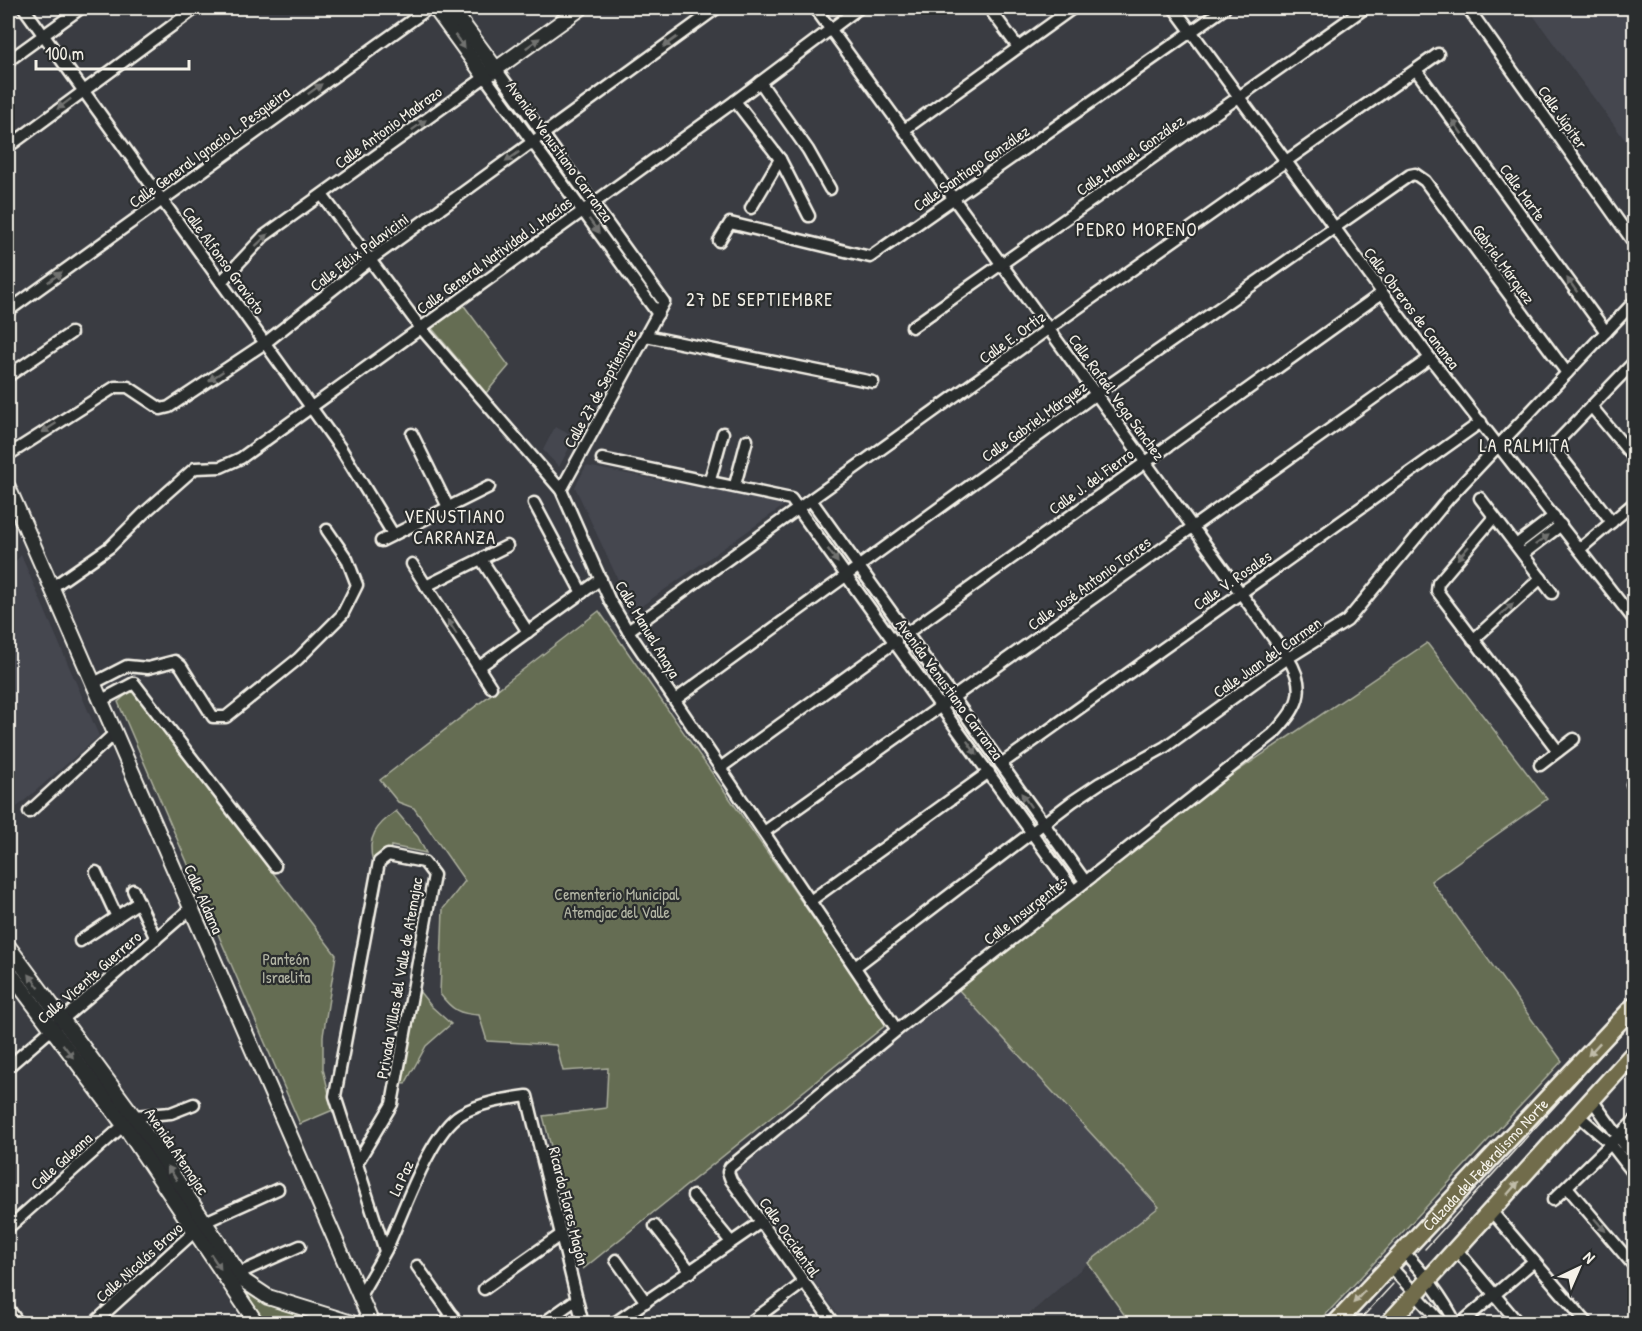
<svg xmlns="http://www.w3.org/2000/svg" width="1642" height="1331" viewBox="0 0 1642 1331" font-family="'Patrick Hand',sans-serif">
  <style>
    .built { fill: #454750 }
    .green { fill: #656d53; stroke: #acaf9e; stroke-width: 1.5 }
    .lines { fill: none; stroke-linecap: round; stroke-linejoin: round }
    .minor-casing { stroke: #f4f1e8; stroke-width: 15 }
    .tertiary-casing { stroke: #f4f1e8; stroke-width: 18 }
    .primary-casing { stroke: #f4f1e8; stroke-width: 21 }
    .minor { stroke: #2a2d2e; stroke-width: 10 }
    .tertiary { stroke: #2a2d2e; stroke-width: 14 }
    .primary { stroke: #716c4b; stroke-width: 16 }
    .tram { stroke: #f4f1e8; stroke-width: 1.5 }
    .oneway { fill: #71726f }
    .oneway2 { fill: #c0bca9 }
    .labels { text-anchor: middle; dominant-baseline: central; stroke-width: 4.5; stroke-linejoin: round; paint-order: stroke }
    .street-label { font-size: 16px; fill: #f4f1e8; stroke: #2a2d2e }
    .park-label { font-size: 16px; fill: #b4b6a5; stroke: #2a2d2e }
    .neighbourhood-label { font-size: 18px; letter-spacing: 1.5px; fill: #f4f1e8; stroke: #2a2d2e }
  </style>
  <rect width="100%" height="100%" fill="#3a3c42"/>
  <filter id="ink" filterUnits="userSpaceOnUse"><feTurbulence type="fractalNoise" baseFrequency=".0167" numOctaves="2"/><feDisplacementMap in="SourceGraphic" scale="12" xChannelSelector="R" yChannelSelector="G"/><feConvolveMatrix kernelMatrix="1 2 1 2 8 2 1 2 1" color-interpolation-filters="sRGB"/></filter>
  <g filter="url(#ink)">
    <g class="built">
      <polygon points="1528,8 1634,8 1634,152 1562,55"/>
      <polygon points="555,427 575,437 559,467 543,450"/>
      <polygon points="586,466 786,504 633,612 575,487"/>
      <polygon points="21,555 99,736 17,807 8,795 8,570"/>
      <polygon points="957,988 1159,1207 1088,1263 1019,1323 844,1323 733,1170"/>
    </g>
    <g class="green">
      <polygon points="462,303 509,366 486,393 430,326"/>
      <path d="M599 611 887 1024 583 1269 543 1116 606 1108 608 1068 563 1071 556 1045 487 1041 479 1015C459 1014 452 1010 440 994L443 909 465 881 414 808 398 802 380 780Z"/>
      <polygon points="1427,643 1547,799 1431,881 1562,1061 1318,1323 1130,1323 1088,1263 1159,1207 957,988 1195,800"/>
      <polygon points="132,689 336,955 323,1036 323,1069 333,1110 300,1124 118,702"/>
      <path d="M396 811 418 837 426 853 391 846 390 853 381 854 373 862C366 837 377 825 396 811Z"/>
      <polygon points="415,986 431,1006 451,1024 426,1046 405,1084 399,1083"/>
      <polygon points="201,1234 255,1296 340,1323 259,1323"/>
    </g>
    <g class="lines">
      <defs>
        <g id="minor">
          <polyline points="24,8 341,449 393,534"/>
          <path d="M815 8 1288 658C1309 691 1297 709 1273 734L897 1030 730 1167 728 1172 731 1180 834 1324"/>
          <polyline points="989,8 1018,47"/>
          <polyline points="1174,8 1430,358 1634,620"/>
          <polyline points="1468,8 1634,243"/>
          <polyline points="8,61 81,8"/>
          <polyline points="496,69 664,302 561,490"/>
          <polyline points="1416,70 1606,332"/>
          <polyline points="760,82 808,150 830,189"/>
          <polyline points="735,101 780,159 809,216"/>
          <polyline points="904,130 1073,8"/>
          <polyline points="8,147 196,8"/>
          <polyline points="322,195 420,327 561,490 610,601 628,631 897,1030"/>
          <polyline points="751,208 780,159"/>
          <polyline points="719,241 730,223 870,257 1225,8"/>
          <polyline points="221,282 264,236 485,77 658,314"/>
          <polyline points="8,311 429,8"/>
          <polyline points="912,327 1365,8"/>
          <polyline points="646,336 873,382"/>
          <polyline points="8,376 71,333"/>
          <polyline points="1591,406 1634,458"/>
          <polyline points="412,434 448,507"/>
          <polyline points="8,455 115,387 128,387 161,409 169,407 265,343 370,260 717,8"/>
          <polyline points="602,459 791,499 1073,890"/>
          <polyline points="710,480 723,433"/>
          <polyline points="735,485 747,440"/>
          <polyline points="1480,498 1552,593"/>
          <polyline points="811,500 1085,881"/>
          <polyline points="534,503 582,593"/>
          <polyline points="1494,517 1438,583 1437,591 1558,751"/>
          <polyline points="1612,522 1554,448 1556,443 1634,362"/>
          <polyline points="381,541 489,487"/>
          <polyline points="1516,545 1554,516"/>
          <polyline points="1580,549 1634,503"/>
          <polyline points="1523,554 1561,525"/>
          <polyline points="481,559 528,632"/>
          <polyline points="412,564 491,687"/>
          <polyline points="426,586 507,546"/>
          <polyline points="51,588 110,547 143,514 195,468 221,467 241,458 735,101 859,8"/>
          <polyline points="628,631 1048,329 1438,54"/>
          <polyline points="907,633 1382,293"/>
          <polyline points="1473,640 1541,578"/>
          <polyline points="479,667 601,579"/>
          <polyline points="92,684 127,666 148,668 175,661 181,666 213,717 226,717 298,659 342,615 357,585 347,559 327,530"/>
          <polyline points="675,700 1096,394 1410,175 1415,174 1425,181 1567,373"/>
          <polyline points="100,701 134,683 275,866"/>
          <polyline points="1001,764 1481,422"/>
          <polyline points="1540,765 1574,739"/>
          <polyline points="720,768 896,641"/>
          <polyline points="1632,784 1634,782"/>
          <polyline points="29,812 114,734"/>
          <polyline points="764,832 1430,358"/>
          <polyline points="96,872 117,917"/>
          <polyline points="133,890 156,939"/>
          <polyline points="810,901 989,772"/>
          <polyline points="80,941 139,902"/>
          <polyline points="855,967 1073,801 1100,783 1165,747 1288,658 1347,621 1448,499 1634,302"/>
          <polyline points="8,1067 190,909"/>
          <polyline points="1592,1100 1634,1158"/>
          <polyline points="1578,1115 1610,1143 1634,1174"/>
          <polyline points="357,1163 392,1104 434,875 424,862 388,855 379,862 335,1096 385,1251"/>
          <polyline points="1567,1187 1634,1266"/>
          <polyline points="693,1196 731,1242"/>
          <polyline points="1553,1200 1634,1121"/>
          <polyline points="1492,1212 1588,1324"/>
          <polyline points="655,1226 691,1272"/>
          <polyline points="8,1228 134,1116 171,1113 194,1104"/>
          <polyline points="1457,1250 1519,1324"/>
          <path d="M1403 1251C1424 1274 1442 1295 1456 1324"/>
          <polyline points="616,1260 646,1302"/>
          <polyline points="1389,1265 1443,1324"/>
          <polyline points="417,1266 458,1324"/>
          <polyline points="237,1274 300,1246"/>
          <polyline points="484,1289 559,1236"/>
          <path d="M361 1294C369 1280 378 1265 386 1250 402 1216 430 1132 461 1114 480 1103 505 1099 527 1096L583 1324"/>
          <polyline points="8,1308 19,1324"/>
          <polyline points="93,1324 205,1222 278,1189"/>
          <polyline points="441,1324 453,1316"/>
          <polyline points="542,1324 577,1299"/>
          <polyline points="613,1324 761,1222"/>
          <polyline points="748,1324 803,1283"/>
          <polyline points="1460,1324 1534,1261"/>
        </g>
        <g id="tertiary">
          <polyline points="435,8 485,77 581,8"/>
          <polyline points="451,8 496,69"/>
          <polyline points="8,487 372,1324"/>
          <polyline points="8,946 135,1118 244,1281 268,1297 355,1324"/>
          <polyline points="8,970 124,1125 257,1324"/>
        </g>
        <g id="primary">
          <path id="s1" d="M1335 1324 1634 1006"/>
          <polyline points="1388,1324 1634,1053"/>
        </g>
      </defs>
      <use href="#minor" class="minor-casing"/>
      <use href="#tertiary" class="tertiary-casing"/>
      <use href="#primary" class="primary-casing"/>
      <use href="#minor" class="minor"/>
      <use href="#tertiary" class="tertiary"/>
      <use href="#primary" class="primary"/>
      <g class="tram">
        <polyline points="1425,1249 1634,1019"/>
        <polyline points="1356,1324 1393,1284"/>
      </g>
    </g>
    <defs><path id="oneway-solid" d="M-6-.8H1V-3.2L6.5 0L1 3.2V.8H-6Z" transform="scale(1.5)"/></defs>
    <g class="oneway">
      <use href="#oneway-solid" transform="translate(460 42) rotate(54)"/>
      <use href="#oneway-solid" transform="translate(670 42) rotate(144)"/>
      <use href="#oneway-solid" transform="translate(533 43) rotate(-36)"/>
      <use href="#oneway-solid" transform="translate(315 89) rotate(-36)"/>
      <use href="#oneway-solid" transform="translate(64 104) rotate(143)"/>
      <use href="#oneway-solid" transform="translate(419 125) rotate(-36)"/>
      <use href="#oneway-solid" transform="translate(1457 127) rotate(-126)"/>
      <use href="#oneway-solid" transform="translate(512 157) rotate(144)"/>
      <use href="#oneway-solid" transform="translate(594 226) rotate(54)"/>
      <use href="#oneway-solid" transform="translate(262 240) rotate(-43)"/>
      <use href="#oneway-solid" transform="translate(55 277) rotate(-36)"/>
      <use href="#oneway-solid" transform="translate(1572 285) rotate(-126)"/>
      <use href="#oneway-solid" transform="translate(216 376) rotate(146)"/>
      <use href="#oneway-solid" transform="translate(49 428) rotate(147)"/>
      <use href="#oneway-solid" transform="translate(1542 540) rotate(-36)"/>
      <use href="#oneway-solid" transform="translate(1463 553) rotate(131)"/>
      <use href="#oneway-solid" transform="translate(833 556) rotate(54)"/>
      <use href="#oneway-solid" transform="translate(1507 609) rotate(-43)"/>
      <use href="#oneway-solid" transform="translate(452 627) rotate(-123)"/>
      <use href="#oneway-solid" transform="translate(972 748) rotate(55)"/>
      <use href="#oneway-solid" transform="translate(1026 800) rotate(-125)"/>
      <use href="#oneway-solid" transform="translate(34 981) rotate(-127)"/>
      <use href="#oneway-solid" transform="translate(68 1051) rotate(53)"/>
      <use href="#oneway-solid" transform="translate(172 1173) rotate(-124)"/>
      <use href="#oneway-solid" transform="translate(1600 1225) rotate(49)"/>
      <use href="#oneway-solid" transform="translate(216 1262) rotate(56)"/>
    </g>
    <g class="oneway2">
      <use href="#oneway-solid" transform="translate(1594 1049) rotate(133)"/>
      <use href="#oneway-solid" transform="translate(1513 1188) rotate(-49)"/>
      <use href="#oneway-solid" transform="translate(1359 1297) rotate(133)"/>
    </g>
  </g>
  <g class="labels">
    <g class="street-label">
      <text transform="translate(1563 117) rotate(55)">Calle Júpiter</text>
      <text transform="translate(388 127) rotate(-36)">Calle Antonio Madrazo</text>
      <text transform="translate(209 147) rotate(-36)">Calle General Ignacio L. Pesqueira</text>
      <text transform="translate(560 151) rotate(54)">Avenida Venustiano Carranza</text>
      <text transform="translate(1130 155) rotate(-35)">Calle Manuel González</text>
      <text transform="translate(971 168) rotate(-35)">Calle Santiago González</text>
      <text transform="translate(1523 192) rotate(54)">Calle Marte</text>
      <text transform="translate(359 252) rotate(-37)">Calle Félix Palavicini</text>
      <text transform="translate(494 255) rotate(-36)">Calle General Natividad J. Macías</text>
      <text transform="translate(224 260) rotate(54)">Calle Alfonso Gravioto</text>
      <text transform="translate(1504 264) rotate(54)">Gabriel Márquez</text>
      <text transform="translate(1412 308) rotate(53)">Calle Obreros de Cananea</text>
      <text transform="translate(1012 337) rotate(-36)">Calle E. Ortiz</text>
      <text transform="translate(600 388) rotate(-61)">Calle 27 de Septiembre</text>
      <text transform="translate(1117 397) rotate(54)">Calle Rafaél Vega Sánchez</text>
      <text transform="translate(1034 421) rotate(-36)">Calle Gabriel Márquez</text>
      <text transform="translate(1091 481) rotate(-36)">Calle J. del Fierro</text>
      <text transform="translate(1232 580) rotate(-35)">Calle V. Rosales</text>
      <text transform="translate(1089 583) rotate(-36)">Calle José Antonio Torres</text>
      <text transform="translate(648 629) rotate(59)">Calle Manuel Anaya</text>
      <text transform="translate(1267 657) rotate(-35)">Calle Juan del Carmen</text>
      <text transform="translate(950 689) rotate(54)">Avenida Venustiano Carranza</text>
      <text transform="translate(204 899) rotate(66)">Calle Aldama</text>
      <text transform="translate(1025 910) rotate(-38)">Calle Insurgentes</text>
      <text transform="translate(89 977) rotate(-41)">Calle Vicente Guerrero</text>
      <text transform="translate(399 978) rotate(-80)">Privada Villas del Valle de Atemajac</text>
      <text transform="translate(177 1151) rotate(56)">Avenida Atemajac</text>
      <text transform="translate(61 1161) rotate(-42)">Calle Galeana</text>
      <text stroke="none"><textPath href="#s1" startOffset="219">Calzada del Federalismo Norte</textPath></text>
      <text transform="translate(401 1178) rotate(-65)">La Paz</text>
      <text transform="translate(569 1206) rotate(76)">Ricardo Flores Magón</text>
      <text transform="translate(790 1237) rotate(55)">Calle Occidental</text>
      <text transform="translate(139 1262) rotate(-42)">Calle Nicolás Bravo</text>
    </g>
    <g class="park-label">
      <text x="617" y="894">Cementerio Municipal<tspan x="617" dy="18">Atemajac del Valle</tspan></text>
      <text x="286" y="959">Panteón<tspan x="286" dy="18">Israelita</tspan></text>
    </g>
    <g class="neighbourhood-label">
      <text x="1137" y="229">PEDRO MORENO</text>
      <text x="760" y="299">27 DE SEPTIEMBRE</text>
      <text x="1525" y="445">LA PALMITA</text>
      <text x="455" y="516">VENUSTIANO<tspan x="455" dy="21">CARRANZA</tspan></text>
    </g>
  </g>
  <rect width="1642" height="1331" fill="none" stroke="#2a2d2e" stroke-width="30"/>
  <rect x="15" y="15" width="1612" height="1301" fill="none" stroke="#f4f1e8" stroke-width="2" filter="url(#ink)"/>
  <g transform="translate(1579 1268) rotate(44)" stroke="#2a2d2e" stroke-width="4.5" paint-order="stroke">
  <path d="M0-4.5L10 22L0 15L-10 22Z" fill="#f4f1e8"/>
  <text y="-9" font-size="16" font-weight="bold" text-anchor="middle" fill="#f4f1e8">N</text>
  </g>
  <path d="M36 60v9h153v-9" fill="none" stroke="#f4f1e8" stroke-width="3"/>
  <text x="45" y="60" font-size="18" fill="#f4f1e8" stroke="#2a2d2e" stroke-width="4.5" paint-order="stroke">100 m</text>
</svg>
